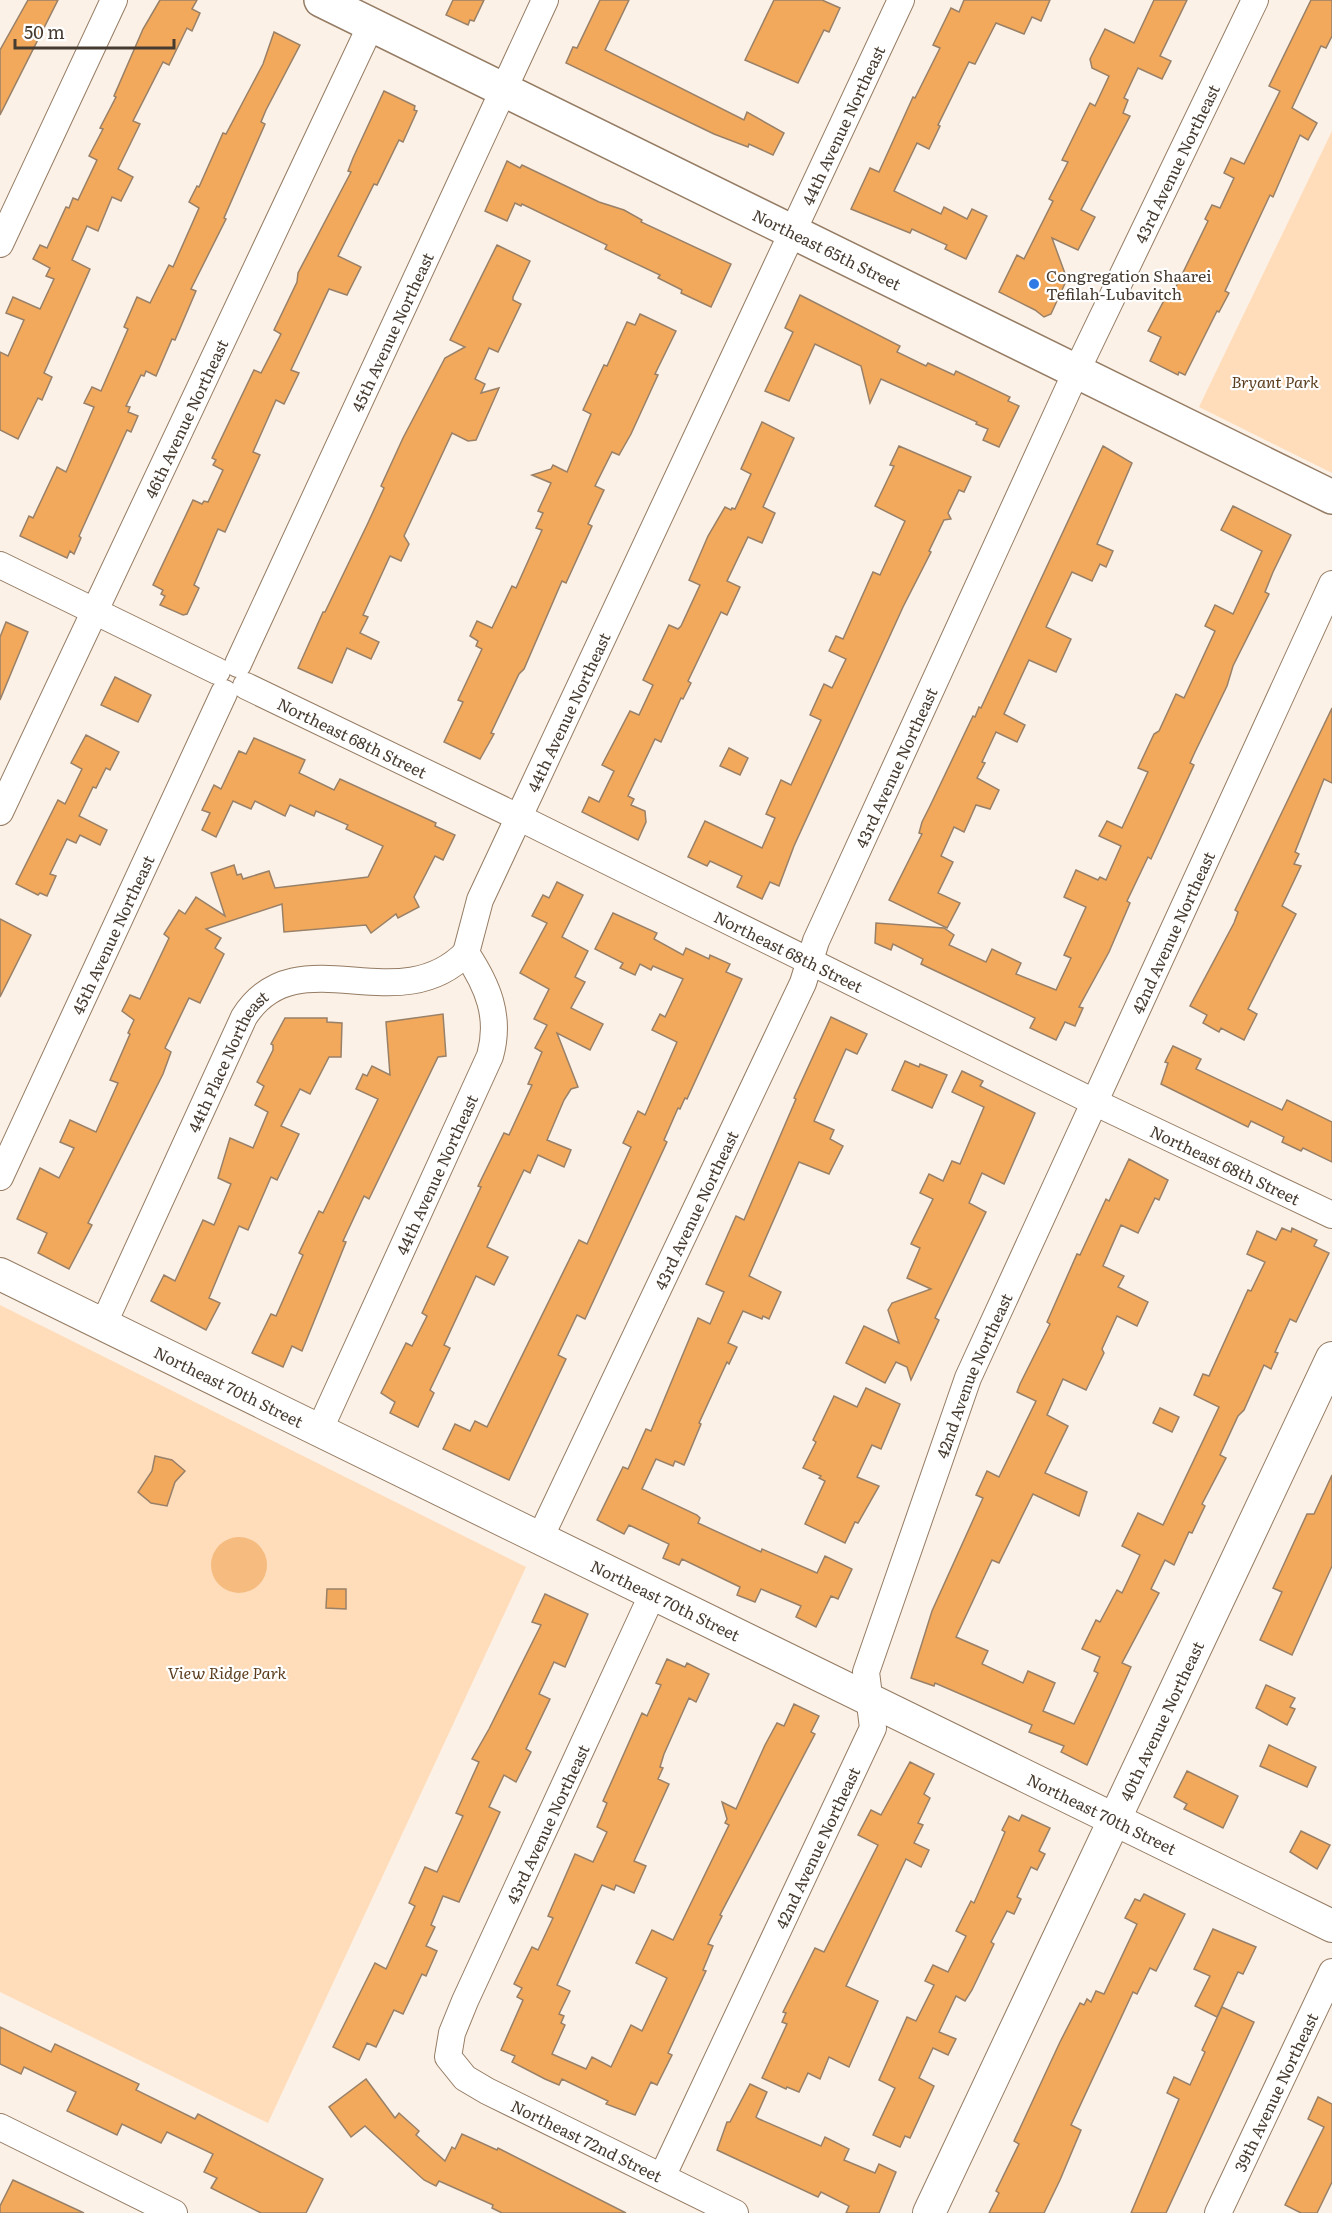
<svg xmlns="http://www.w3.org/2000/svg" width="1332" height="2213" viewBox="0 0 1332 2213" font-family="Literata,serif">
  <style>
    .green { fill: #ffdcba }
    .water { fill: #f6bb7f }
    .building { fill: #f2a95b; stroke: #998068; stroke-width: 1.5 }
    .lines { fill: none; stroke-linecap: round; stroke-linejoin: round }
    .minor-casing { stroke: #957c64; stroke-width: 28 }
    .tertiary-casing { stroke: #957c64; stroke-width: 34 }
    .secondary-casing { stroke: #957c64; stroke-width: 36 }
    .minor { stroke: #fff; stroke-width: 26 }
    .tertiary { stroke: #fff; stroke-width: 32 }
    .secondary { stroke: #fff; stroke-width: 33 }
    .poi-dot { fill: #3179e5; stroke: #fff; stroke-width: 2 }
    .labels { text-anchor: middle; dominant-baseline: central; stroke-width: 4.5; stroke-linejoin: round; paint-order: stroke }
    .street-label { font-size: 16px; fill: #463b30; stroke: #fff }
    .poi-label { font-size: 16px; fill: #463b30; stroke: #fff; text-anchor: start }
    .park-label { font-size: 16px; font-style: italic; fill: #5c3e1e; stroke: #fff }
  </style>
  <rect width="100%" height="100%" fill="#fcf1e6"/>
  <g class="green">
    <polygon points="1332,131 1332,473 1199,407"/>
    <polygon points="0,1305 526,1567 268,2123 0,1992"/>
  </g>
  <circle class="water" cx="239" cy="1565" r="28"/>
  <g class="building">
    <polygon points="28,0 58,0 0,115 0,50"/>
    <polygon points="160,0 197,0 192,9 200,13 192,31 187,28 169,65 163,62 133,121 140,124 118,169 133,177 121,201 112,197 98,231 87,226 72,260 90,269 44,373 52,377 42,400 38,398 18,439 0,430 0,352 8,356 24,320 6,313 13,297 40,309 54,279 46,276 50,268 33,259 40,245 47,248 66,207 69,208 73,198 78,200 97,160 89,156 103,129 100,128 116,97 114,96 143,29"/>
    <polygon points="453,0 484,0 474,21 470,20 468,25 446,15"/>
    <polygon points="600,0 629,0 605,50 744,120 747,112 784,133 773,155 749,144 748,147 714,134 566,63 573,47 577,48"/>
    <polygon points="774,0 822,0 840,8 829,32 824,30 798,83 745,60"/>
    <polygon points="964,0 1050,0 1041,21 1032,17 1024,34 996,23 975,64 969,62 938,125 940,126 929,149 917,143 894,191 941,214 944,207 967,219 972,209 987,216 966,259 945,249 947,245 912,229 910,233 851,209 870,168 879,172 913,97 915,98 940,48 933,45 951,8 959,12"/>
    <polygon points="1154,0 1187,0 1160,56 1171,61 1162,79 1138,68 1124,98 1128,100 1123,113 1130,116 1081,210 1095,217 1078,250 1052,238 1067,279 1051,314 1044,317 1035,310 999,292 1017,255 1024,259 1053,201 1049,199 1068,162 1062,160 1090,103 1095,106 1109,76 1092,68 1090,59 1105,29 1134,43"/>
    <polygon points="1311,0 1332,0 1332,36 1326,48 1321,46 1292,108 1317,123 1308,140 1300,135 1273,197 1270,195 1225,291 1229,293 1219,312 1217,311 1185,375 1179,372 1178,375 1150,361 1161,337 1148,331 1169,291 1173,293 1208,221 1205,219 1212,205 1220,208 1234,178 1224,173 1231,158 1244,164 1280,91 1269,86"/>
    <polygon points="274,32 300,45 266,110 261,122 265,124 224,218 226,219 191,289 196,291 175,340 172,339 156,376 146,371 144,376 141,375 126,406 130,407 128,412 138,416 131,432 127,430 79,536 81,538 74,554 70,551 67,558 20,536 29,516 33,518 57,467 66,472 94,407 84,403 92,387 101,391 128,329 124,327 137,297 150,303 169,265 173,267 199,208 189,202 197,186 199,187 223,133 226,134 263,64"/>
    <polygon points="384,91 415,106 414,110 417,111 403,142 399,140 377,185 374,184 338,256 361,267 347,295 329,289 291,370 299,373 284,404 276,400 253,452 260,455 225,532 218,529 194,585 199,588 187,614 183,615 160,605 165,596 161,594 163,590 153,585 193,500 202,504 204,501 208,502 223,470 213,465 216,460 212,458 254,370 261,373 281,334 274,330 297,282 298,273 351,172 348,171 353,158"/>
    <polygon points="507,161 520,168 522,165 599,202 624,210 642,220 641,222 731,264 711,307 681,293 682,290 658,278 660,275 605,249 607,245 522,204 521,206 515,203 507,221 485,211"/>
    <polygon points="497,245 530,261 513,297 513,300 521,304 498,352 489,348 475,379 485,384 481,393 499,388 476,440 468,441 452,433 404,536 409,544 401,561 390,556 363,615 368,617 360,633 379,642 371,659 347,648 332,683 298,668 323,612 325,612 367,525 384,488 381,486 403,438 445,358 465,347 450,340"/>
    <polygon points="800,295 900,346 897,352 926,366 928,363 954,375 956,371 1010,397 1008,401 1019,406 999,447 983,440 988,429 976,424 977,422 881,379 870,403 861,366 815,344 789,401 765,391 793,332 785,328"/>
    <polygon points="640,314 676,331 655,374 658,375 631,434 619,455 612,452 595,486 604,490 588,524 592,526 566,583 562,581 524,669 519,674 491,733 494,734 480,759 444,742 463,702 458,700 482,649 476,646 478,641 470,636 477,621 492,628 512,586 516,588 542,530 536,528 543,513 538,511 551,483 532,475 551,469 553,465 567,472 591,414 583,410 604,365 607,366 627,322 635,325"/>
    <polygon points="762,422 794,438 763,507 775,513 762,543 748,537 727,581 740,587 727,615 721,612 688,681 691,683 683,699 681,698 661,742 655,739 628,796 634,799 631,805 645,811 646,822 638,840 582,812 589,797 599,802 614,771 602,765 630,711 639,715 653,685 643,680 669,625 678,629 681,626 700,585 689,580 708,536 725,507 731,510 732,508 735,509 751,474 741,469"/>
    <polygon points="899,446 971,477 964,492 959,490 948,513 951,519 944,520 929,551 931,552 903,607 794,846 779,886 770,882 762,899 737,887 742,876 710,861 707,866 688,857 705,821 762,848 775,818 766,814 781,780 791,785 821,720 810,715 824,684 832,688 846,659 829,651 836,636 843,639 873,572 880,575 905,521 875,506 894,466 890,465"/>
    <polygon points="1103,446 1132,463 1097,544 1113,551 1106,567 1100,564 1092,581 1072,572 1046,627 1071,639 1056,672 1029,660 1004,714 1025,725 1017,742 996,732 982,762 985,763 977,778 999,790 990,809 976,805 964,832 954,827 941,856 953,862 938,893 960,903 947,928 889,900 922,834 919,833 922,822 930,806 973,716 975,717 979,707 981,708"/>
    <polygon points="1233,506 1291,535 1273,572 1265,592 1269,594 1233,666 1227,686 1195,752 1190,763 1194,765 1151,859 1148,857 1127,901 1130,903 1109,952 1079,1007 1083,1008 1075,1026 1065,1022 1056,1040 1030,1028 1035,1018 921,964 923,959 893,944 891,950 875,943 876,923 944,928 954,935 949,945 986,962 992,949 1021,963 1016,974 1056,990 1071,958 1064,955 1086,907 1064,897 1076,870 1098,880 1100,877 1106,880 1121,846 1099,836 1107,821 1122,828 1148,772 1138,768 1154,734 1159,731 1176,694 1184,698 1215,631 1205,626 1215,605 1233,614 1262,551 1221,530"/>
    <polygon points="6,622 28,632 0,700 0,637"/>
    <polygon points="115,677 151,695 138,722 101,705"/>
    <polygon points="1332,708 1332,783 1324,779 1295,852 1299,854 1294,864 1301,866 1282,906 1296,914 1248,1009 1257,1014 1244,1040 1221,1028 1219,1032 1203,1023 1207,1015 1190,1006 1234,923 1238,912 1235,910"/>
    <polygon points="86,735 119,752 110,770 106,768 96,788 93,787 79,816 107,830 100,845 80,835 76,843 67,839 50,874 56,876 47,896 40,893 38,895 16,884 58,800 65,804 82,769 71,763"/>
    <polygon points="254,738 305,760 299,773 334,790 340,779 436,823 435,826 455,835 443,860 435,856 414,897 419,907 398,918 396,914 371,933 366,925 284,932 282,904 206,929 221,938 215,948 224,954 200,1003 189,998 165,1048 171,1052 163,1074 88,1223 92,1225 69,1269 38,1253 47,1233 17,1219 40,1168 59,1178 74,1148 60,1142 70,1120 96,1132 118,1083 110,1080 130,1034 128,1033 134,1020 122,1011 130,995 140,999 169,938 164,934 179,910 185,914 196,897 225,916 211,873 234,865 237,875 241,874 243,879 269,871 275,888 368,877 383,846 346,829 348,825 316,811 314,816 290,805 285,816 255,801 251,809 233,801 216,837 202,830 210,813 202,810 214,785 221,789 239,751 246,754"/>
    <polygon points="729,748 748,758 740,775 720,766"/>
    <polygon points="557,882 583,895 562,937 588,951 575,977 585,982 571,1008 603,1024 590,1050 557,1033 578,1087 571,1089 564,1100 547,1140 571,1150 564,1167 538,1155 530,1173 524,1170 487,1247 508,1257 494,1285 476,1276 444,1345 450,1348 430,1390 434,1393 418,1427 390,1413 395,1402 381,1393 406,1343 412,1346 427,1316 422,1313 481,1187 478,1186 504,1133 509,1135 532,1085 528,1084 542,1052 535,1048 547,1025 534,1019 549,989 520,973 547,923 532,916 543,895 549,898"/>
    <polygon points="613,913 657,933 654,939 683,955 686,948 709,959 710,955 730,964 726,972 742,979 687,1099 685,1098 680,1109 678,1108 664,1140 667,1142 585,1319 577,1315 558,1355 566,1359 509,1480 443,1449 455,1424 470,1431 475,1421 487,1427 579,1240 587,1244 631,1147 623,1143 638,1111 645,1115 677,1042 652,1030 660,1014 665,1017 683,979 653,966 651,970 640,964 635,975 620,968 623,963 595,949"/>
    <polygon points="0,919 31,935 0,997"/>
    <polygon points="443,1014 446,1056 438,1057 369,1199 364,1196 343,1241 346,1242 302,1351 292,1346 283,1367 252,1353 271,1314 276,1316 303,1255 299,1253 319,1211 323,1213 378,1099 356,1089 363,1074 367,1076 372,1066 390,1075 386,1022"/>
    <polygon points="831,1017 867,1034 857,1054 846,1049 814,1121 834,1130 830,1139 843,1146 829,1174 799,1162 749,1276 781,1292 769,1319 763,1316 762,1319 743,1311 728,1343 737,1347 729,1364 727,1362 699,1423 701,1424 684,1465 675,1461 673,1466 656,1459 642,1489 697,1515 700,1518 698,1523 761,1552 762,1549 817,1573 825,1556 852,1569 838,1599 831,1596 816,1627 796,1617 801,1606 761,1589 755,1602 737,1595 740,1587 682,1559 679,1565 663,1558 669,1544 629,1525 624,1534 597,1520 623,1467 628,1469 646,1429 651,1431 698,1318 710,1324 724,1292 706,1284 736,1216 744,1220 796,1099 794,1098"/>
    <polygon points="285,1018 327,1018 327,1022 342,1023 341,1057 329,1057 310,1094 300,1089 281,1126 299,1134 277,1180 271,1177 248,1230 239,1226 209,1298 220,1303 206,1330 151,1301 164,1275 175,1281 203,1220 214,1225 231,1184 218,1178 230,1138 253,1148 268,1112 255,1105 264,1086 257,1082 273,1050 273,1045 271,1044"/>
    <polygon points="1173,1046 1201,1059 1196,1069 1282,1110 1287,1100 1332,1122 1332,1162 1303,1148 1301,1151 1282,1142 1284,1137 1251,1121 1248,1127 1161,1084 1168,1063 1165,1062"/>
    <polygon points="905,1061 919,1067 920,1064 947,1075 932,1108 892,1090"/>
    <polygon points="962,1071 983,1081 980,1086 1035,1113 1004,1184 982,1173 969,1203 986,1212 935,1318 939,1320 911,1380 907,1367 896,1362 885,1383 846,1363 864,1326 899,1343 888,1310 892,1303 931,1289 907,1278 920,1248 911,1244 933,1199 920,1193 929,1174 943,1181 952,1161 960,1164 984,1107 952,1092"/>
    <polygon points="1129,1159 1168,1180 1159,1200 1155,1198 1138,1233 1121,1225 1103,1266 1124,1276 1118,1287 1148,1302 1137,1326 1117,1316 1102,1349 1104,1353 1086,1390 1063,1379 1047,1415 1068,1426 1045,1473 1087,1492 1079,1516 1033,1494 999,1563 992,1560 956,1637 988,1651 982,1664 1023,1683 1028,1671 1055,1683 1043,1711 1074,1724 1098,1673 1094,1671 1100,1657 1082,1649 1096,1620 1100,1622 1117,1590 1122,1593 1140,1555 1122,1546 1138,1513 1163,1525 1219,1407 1194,1395 1203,1374 1209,1376 1248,1290 1251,1291 1265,1262 1247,1254 1257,1231 1276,1240 1282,1228 1291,1232 1292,1228 1317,1240 1314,1246 1329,1253 1296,1322 1290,1319 1275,1352 1278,1353 1271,1369 1264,1365 1244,1410 1238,1416 1220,1455 1226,1458 1202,1504 1205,1506 1192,1533 1189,1532 1174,1565 1165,1560 1151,1589 1159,1593 1122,1663 1131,1667 1087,1765 1061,1752 1064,1746 1029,1732 1032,1725 935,1683 934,1686 911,1678 932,1611 983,1498 976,1495 987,1471 999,1477 1036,1401 1017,1392 1020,1384 1050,1324 1047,1322 1077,1254 1080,1255 1106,1199 1109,1201"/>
    <polygon points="866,1388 900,1404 881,1449 872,1445 857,1477 879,1486 858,1523 855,1522 845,1543 805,1524 825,1481 819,1478 821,1476 803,1468 816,1442 813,1440 834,1396 857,1407"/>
    <polygon points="1160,1408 1179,1417 1172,1432 1153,1423"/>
    <polygon points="155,1456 172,1460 185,1471 175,1482 167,1506 151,1503 138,1492 152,1471"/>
    <polygon points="1332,1475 1332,1566 1292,1655 1260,1640 1282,1592 1273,1588 1307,1514 1314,1514"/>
    <polygon points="327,1589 346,1589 346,1609 326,1608"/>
    <polygon points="545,1594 588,1614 565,1667 554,1662 539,1694 550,1699 526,1749 531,1752 516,1782 504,1775 489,1807 500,1812 459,1902 443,1896 431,1925 435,1927 426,1946 437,1951 426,1976 422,1974 403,2014 394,2010 376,2047 367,2043 359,2060 333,2047 375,1963 386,1969 415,1906 409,1903 425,1867 437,1872 463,1816 456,1813 479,1762 472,1759 489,1729 541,1625 532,1622"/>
    <polygon points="667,1659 685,1667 687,1663 709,1674 696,1702 689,1698 664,1754 660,1767 663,1768 658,1779 669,1784 634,1861 646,1866 634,1893 616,1885 614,1890 602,1885 557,1985 570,1991 559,2014 564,2016 561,2023 565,2025 552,2054 586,2069 592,2057 611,2067 631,2025 642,2031 667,1978 636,1963 652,1930 673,1940 729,1825 725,1823 727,1819 722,1802 736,1809 765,1745 777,1723 784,1726 794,1704 819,1716 811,1732 815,1734 720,1915 722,1916 708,1944 713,1946 703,1970 706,1971 668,2053 672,2055 657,2085 651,2082 635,2115 606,2104 608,2101 562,2079 559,2085 545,2079 512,2062 515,2056 501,2050 523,2000 517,1997 522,1988 514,1984 532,1947 538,1950 553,1918 548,1916 575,1854 593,1862 607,1832 597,1827 607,1803 603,1801 642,1713 647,1716 661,1685 656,1683"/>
    <polygon points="1266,1685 1295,1698 1290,1707 1295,1709 1287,1725 1256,1708"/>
    <polygon points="1269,1745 1316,1767 1307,1787 1260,1766"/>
    <polygon points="910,1762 934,1774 924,1794 930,1798 918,1823 923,1825 914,1843 929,1850 921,1867 906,1859 846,1986 878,2001 849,2067 829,2057 820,2079 808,2073 799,2092 787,2087 786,2089 762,2078 787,2024 782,2022 786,2013 783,2012 815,1948 824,1952 878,1845 858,1835 871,1810 881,1815"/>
    <polygon points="1187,1771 1238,1796 1223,1828 1184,1809 1187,1804 1174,1797"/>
    <polygon points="1022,1815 1050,1828 1039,1851 1045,1854 1037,1870 1031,1867 1017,1897 1021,1899 1014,1914 1007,1911 991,1942 994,1944 972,1990 965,2001 956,1996 939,2032 956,2039 948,2055 933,2048 919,2078 934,2086 910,2138 905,2136 900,2147 873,2135 895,2088 879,2080 907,2017 916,2021 934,1985 925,1981 933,1965 948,1972 966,1936 956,1931 971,1901 974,1903 997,1851 1005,1832 1002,1830 1009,1816 1019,1821"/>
    <polygon points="1301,1831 1330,1845 1317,1869 1290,1852"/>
    <polygon points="1144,1894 1185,1914 1156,1971 1150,1968 1137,1994 1133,1992 1071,2125 1081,2130 1060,2180 1044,2213 989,2213 999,2193 996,2191 1019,2144 1014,2141 1060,2042 1080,2003 1084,2005 1087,1999 1091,2002 1096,1991 1104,1994 1137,1924 1125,1918 1135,1899 1140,1901"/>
    <polygon points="1213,1929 1256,1947 1243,1974 1238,1972 1217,2017 1195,2006 1210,1976 1194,1969"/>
    <polygon points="1222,2007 1254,2022 1232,2070 1166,2213 1131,2213 1179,2099 1167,2093 1174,2077 1190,2085 1205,2052 1202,2050"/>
    <polygon points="0,2027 51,2052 55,2044 139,2084 136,2090 195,2119 198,2114 323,2179 306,2213 261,2213 211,2188 217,2178 204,2172 213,2154 167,2132 161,2143 122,2124 117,2135 67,2111 76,2092 24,2067 21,2074 0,2064"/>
    <polygon points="366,2079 395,2118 399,2113 419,2131 416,2135 445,2161 452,2147 455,2149 462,2134 497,2150 498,2148 626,2213 502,2213 492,2208 493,2205 439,2181 436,2186 424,2180 365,2126 351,2137 329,2107"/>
    <polygon points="750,2084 767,2092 756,2117 759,2119 821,2146 825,2137 849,2149 844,2160 875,2173 879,2164 896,2172 879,2213 846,2213 849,2206 821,2192 818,2197 717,2150 727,2122 730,2122"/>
    <polygon points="1318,2097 1332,2104 1332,2182 1317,2213 1301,2213 1285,2205 1324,2127 1308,2119"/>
    <polygon points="13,2180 41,2193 84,2213 0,2213 0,2206"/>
  </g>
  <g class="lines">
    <defs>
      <g id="minor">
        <polyline points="0,244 114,0"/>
        <polyline points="0,565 217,671"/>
        <path id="s1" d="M238 664 545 0"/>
        <path id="s2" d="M246 686 518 817 1094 1102 1332 1215"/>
        <path id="s3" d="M0 812 371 25"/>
        <path id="s4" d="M0 1177 224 693"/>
        <path id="s5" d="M103 1325 244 1017C297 934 397 1023 466 953"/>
        <path id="s6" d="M319 1431 490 1056C501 1017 488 986 466 953L480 900 901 0"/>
        <path id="s7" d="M540 1538 803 983 816 941 1076 372 1255 0"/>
        <path id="s8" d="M653 1593 465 2001 452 2033 448 2057 465 2078 487 2091 735 2213"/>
        <polyline points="0,2127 174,2213"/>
        <path id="s9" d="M662 2177 873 1728 866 1672 968 1378 1332 584"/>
        <path id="s10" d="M1218 2213 1332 1972"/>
      </g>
      <g id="tertiary">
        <path id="s11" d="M0 1274 1332 1926"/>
        <path id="s12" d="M929 2213 1332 1358"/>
      </g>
      <g id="secondary">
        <path id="s13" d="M321 0 1332 497"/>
      </g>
    </defs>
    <use href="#minor" class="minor-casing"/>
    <use href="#tertiary" class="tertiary-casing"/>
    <use href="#secondary" class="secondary-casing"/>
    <use href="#minor" class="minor"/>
    <use href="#tertiary" class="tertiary"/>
    <use href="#secondary" class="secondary"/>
  </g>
  <circle class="poi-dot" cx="1034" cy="284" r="6"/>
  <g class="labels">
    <g class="street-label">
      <text stroke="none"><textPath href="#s6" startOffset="1432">44th Avenue Northeast</textPath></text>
      <text stroke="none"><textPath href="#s7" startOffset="1515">43rd Avenue Northeast</textPath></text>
      <text stroke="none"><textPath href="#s13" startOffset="564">Northeast 65th Street</textPath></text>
      <text stroke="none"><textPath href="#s1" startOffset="366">45th Avenue Northeast</textPath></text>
      <text stroke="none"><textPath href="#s3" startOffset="435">46th Avenue Northeast</textPath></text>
      <text stroke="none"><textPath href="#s6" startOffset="784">44th Avenue Northeast</textPath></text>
      <text stroke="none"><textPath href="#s2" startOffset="118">Northeast 68th Street</textPath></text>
      <text stroke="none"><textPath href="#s7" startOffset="849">43rd Avenue Northeast</textPath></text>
      <text stroke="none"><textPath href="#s9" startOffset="1354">42nd Avenue Northeast</textPath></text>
      <text stroke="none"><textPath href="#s4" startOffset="267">45th Avenue Northeast</textPath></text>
      <text stroke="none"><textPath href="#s2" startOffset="604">Northeast 68th Street</textPath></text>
      <text stroke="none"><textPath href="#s5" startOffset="292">44th Place Northeast</textPath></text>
      <text stroke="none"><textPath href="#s2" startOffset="1090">Northeast 68th Street</textPath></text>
      <text stroke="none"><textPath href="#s6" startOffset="282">44th Avenue Northeast</textPath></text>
      <text stroke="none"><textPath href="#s7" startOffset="363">43rd Avenue Northeast</textPath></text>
      <text stroke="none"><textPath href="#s9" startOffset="868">42nd Avenue Northeast</textPath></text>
      <text stroke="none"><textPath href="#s11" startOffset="255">Northeast 70th Street</textPath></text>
      <text stroke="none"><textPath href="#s11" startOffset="741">Northeast 70th Street</textPath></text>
      <text stroke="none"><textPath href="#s12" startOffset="544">40th Avenue Northeast</textPath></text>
      <text stroke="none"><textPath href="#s11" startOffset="1227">Northeast 70th Street</textPath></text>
      <text transform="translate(547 1824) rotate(-65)">43rd Avenue Northeast</text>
      <text stroke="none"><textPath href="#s9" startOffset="364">42nd Avenue Northeast</textPath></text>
      <text stroke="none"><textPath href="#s10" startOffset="134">39th Avenue Northeast</textPath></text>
      <text stroke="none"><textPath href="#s8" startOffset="672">Northeast 72nd Street</textPath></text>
    </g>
    <g class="poi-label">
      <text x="1046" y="275">Congregation Shaarei<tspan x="1046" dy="18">Tefilah-Lubavitch</tspan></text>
    </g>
    <g class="park-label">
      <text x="1275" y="381">Bryant Park</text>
      <text x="227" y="1672">View Ridge Park</text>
    </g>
  </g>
  <path d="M15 39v9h159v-9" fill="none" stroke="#463b30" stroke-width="3"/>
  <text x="24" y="39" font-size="18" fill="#463b30" stroke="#ffffff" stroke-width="4.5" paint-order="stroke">50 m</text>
</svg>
